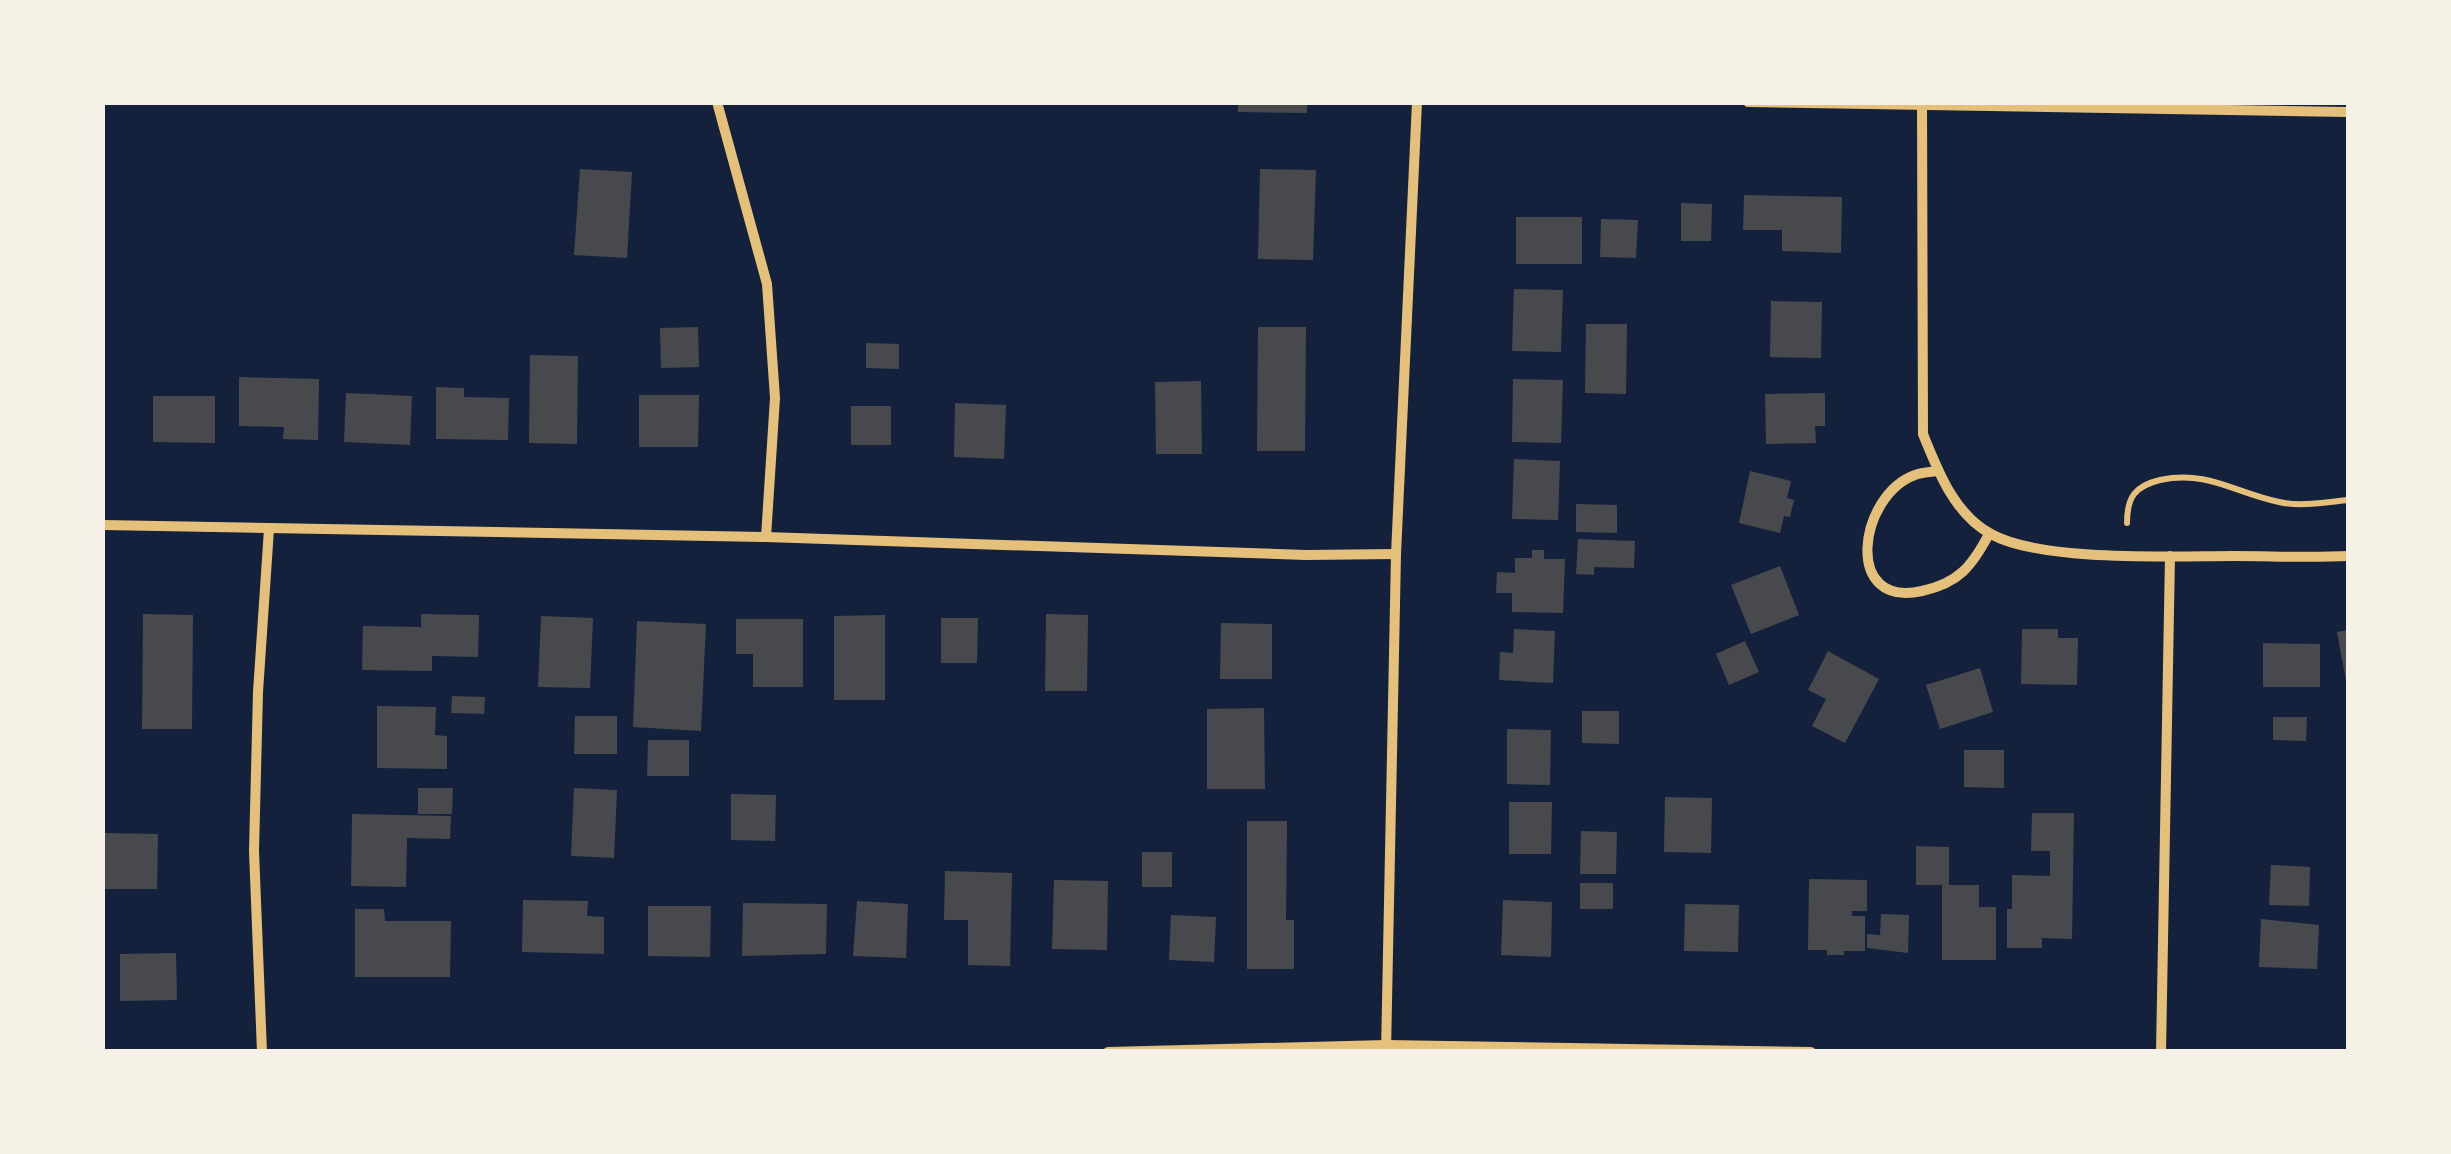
<svg xmlns="http://www.w3.org/2000/svg" width="2451" height="1154" viewBox="0 0 2451 1154" font-family="Rubik,sans-serif">
  <style>
    .building { fill: #48494c }
    .lines { fill: none; stroke-linecap: round; stroke-linejoin: round }
    .path { stroke: #e5c07b; stroke-width: 6 }
    .minor { stroke: #e5c07b; stroke-width: 10 }
  </style>
  <rect width="100%" height="100%" fill="#14213d"/>
  <g class="building">
    <polygon points="1238,102 1307,102 1307,113 1238,112"/>
    <polygon points="580,169 632,172 627,258 574,255"/>
    <polygon points="1260,169 1316,170 1313,260 1258,259"/>
    <polygon points="1744,195 1842,197 1841,253 1782,251 1782,230 1743,230"/>
    <polygon points="1681,203 1712,204 1711,241 1681,241"/>
    <rect x="1516" y="217" width="66" height="47"/>
    <polygon points="1601,219 1638,220 1636,258 1600,257"/>
    <polygon points="1514,289 1563,290 1561,352 1512,351"/>
    <polygon points="1771,301 1822,302 1821,358 1770,357"/>
    <polygon points="1586,324 1627,324 1626,394 1585,393"/>
    <polygon points="698,327 699,367 661,368 660,328"/>
    <polygon points="1258,327 1306,327 1305,451 1257,451"/>
    <polygon points="866,343 899,344 899,369 866,368"/>
    <polygon points="530,355 578,356 577,444 529,443"/>
    <polygon points="239,377 319,379 318,440 283,439 284,427 239,426"/>
    <polygon points="1513,379 1563,380 1561,443 1512,442"/>
    <polygon points="1201,381 1202,454 1156,454 1155,382"/>
    <polygon points="436,387 464,388 464,397 509,398 508,440 436,439"/>
    <polygon points="346,393 412,396 410,445 344,442"/>
    <polygon points="1825,393 1825,426 1815,426 1816,443 1766,444 1765,394"/>
    <polygon points="639,395 699,395 698,447 639,447"/>
    <polygon points="153,396 215,396 215,443 153,442"/>
    <polygon points="955,403 1006,405 1004,459 954,457"/>
    <rect x="851" y="406" width="40" height="39"/>
    <polygon points="1514,459 1560,461 1558,520 1512,519"/>
    <polygon points="1750,471 1791,481 1787,498 1794,500 1790,517 1784,516 1780,533 1739,523"/>
    <polygon points="1576,504 1617,505 1617,533 1576,532"/>
    <polygon points="1578,539 1635,541 1634,568 1594,567 1594,575 1576,574"/>
    <polygon points="1532,550 1544,550 1544,559 1565,559 1563,613 1512,612 1512,593 1496,593 1497,572 1515,573 1515,558 1532,558"/>
    <polygon points="1780,566 1799,615 1751,634 1731,585"/>
    <polygon points="143,614 193,615 192,729 142,729"/>
    <polygon points="421,614 479,615 478,657 432,656 432,671 362,670 363,626 421,627"/>
    <polygon points="1046,614 1088,615 1087,691 1045,691"/>
    <polygon points="885,615 885,700 834,700 834,616"/>
    <polygon points="541,616 593,618 590,688 538,687"/>
    <polygon points="941,618 978,618 977,663 941,663"/>
    <polygon points="736,619 803,619 803,687 753,687 753,654 736,654"/>
    <polygon points="637,621 706,624 701,731 633,727"/>
    <polygon points="1221,623 1272,624 1272,679 1220,679"/>
    <polygon points="1514,629 1555,631 1553,683 1499,680 1500,652 1513,653"/>
    <polygon points="2022,629 2058,629 2058,638 2078,638 2077,685 2021,684"/>
    <polygon points="2348,630 2348,686 2347,686 2337,632"/>
    <polygon points="1745,641 1759,672 1729,685 1716,654"/>
    <polygon points="2263,643 2320,644 2320,687 2263,687"/>
    <polygon points="1828,651 1879,679 1845,743 1812,726 1826,699 1808,690"/>
    <polygon points="1980,668 1993,712 1940,729 1926,685"/>
    <polygon points="452,696 485,697 484,714 451,713"/>
    <polygon points="377,706 436,707 435,735 447,736 447,769 377,768"/>
    <polygon points="1264,708 1265,789 1207,789 1207,709"/>
    <polygon points="1582,711 1619,711 1619,744 1582,743"/>
    <polygon points="575,716 617,716 617,754 574,754"/>
    <polygon points="2273,717 2307,717 2306,741 2273,740"/>
    <polygon points="1507,729 1551,730 1550,785 1507,784"/>
    <polygon points="648,740 689,740 689,776 647,776"/>
    <polygon points="1964,750 2004,750 2004,788 1964,787"/>
    <polygon points="418,788 453,788 452,814 418,814"/>
    <polygon points="574,788 617,790 614,858 571,856"/>
    <polygon points="731,794 776,795 775,841 731,840"/>
    <polygon points="1665,797 1712,798 1711,853 1664,852"/>
    <polygon points="1509,802 1552,802 1551,854 1509,854"/>
    <polygon points="2032,813 2074,813 2072,939 2042,938 2042,948 2007,948 2007,909 2012,909 2012,875 2050,876 2050,851 2031,851"/>
    <polygon points="352,814 451,816 450,839 407,838 406,887 351,886"/>
    <polygon points="1247,821 1287,821 1286,920 1294,920 1294,969 1247,969"/>
    <polygon points="1581,831 1617,832 1616,874 1580,874"/>
    <polygon points="103,833 158,834 157,889 103,889"/>
    <polygon points="1916,846 1949,847 1949,885 1979,885 1979,907 1996,907 1996,960 1942,960 1942,885 1916,885"/>
    <rect x="1142" y="852" width="30" height="35"/>
    <polygon points="2271,865 2310,867 2309,906 2269,905"/>
    <polygon points="945,871 1012,873 1010,966 968,965 968,920 944,920"/>
    <polygon points="1809,879 1867,880 1867,911 1852,911 1852,916 1865,916 1865,951 1844,951 1844,955 1827,955 1827,950 1808,950"/>
    <polygon points="1054,880 1108,881 1107,950 1052,949"/>
    <rect x="1580" y="883" width="33" height="26"/>
    <polygon points="523,900 588,901 587,916 604,917 604,954 522,952"/>
    <polygon points="1503,900 1552,902 1551,957 1501,955"/>
    <polygon points="857,901 908,904 906,958 853,956"/>
    <polygon points="743,903 827,904 826,954 742,956"/>
    <polygon points="1685,904 1739,905 1738,952 1684,951"/>
    <polygon points="648,906 711,906 710,957 648,956"/>
    <polygon points="355,909 384,909 385,921 451,921 450,977 355,977"/>
    <polygon points="1881,914 1909,915 1908,953 1867,948 1867,934 1880,935"/>
    <polygon points="1171,915 1216,917 1214,962 1169,960"/>
    <polygon points="2261,919 2319,925 2317,969 2259,967"/>
    <polygon points="176,953 177,1000 120,1001 120,954"/>
  </g>
  <g class="lines">
    <path class="path" d="M2127 523C2127 497 2135 486 2160 480 2208 470 2235 493 2279 502 2300 507 2327 502 2348 500"/>
    <g class="minor">
      <polyline points="717,102 767,284 775,398 766,537"/>
      <polyline points="1748,102 2348,112"/>
      <path d="M1922 102 1923 434C1938 471 1954 514 1991 534 2041 562 2173 556 2233 556 2272 556 2310 558 2348 556"/>
      <path d="M1938 471C1931 472 1922 472 1915 475 1859 495 1842 609 1922 591 1959 583 1972 566 1989 534"/>
      <polyline points="102,525 766,537 1306,555 1396,554"/>
      <polyline points="262,1052 254,851 258,692 269,529"/>
      <polyline points="1108,1052 1386,1045 1811,1052"/>
      <polyline points="1386,1052 1396,554 1417,102"/>
      <polyline points="2161,1052 2170,556"/>
    </g>
  </g>
  <rect width="2451" height="1154" fill="none" stroke="#f6f1e7" stroke-width="210"/>
</svg>
